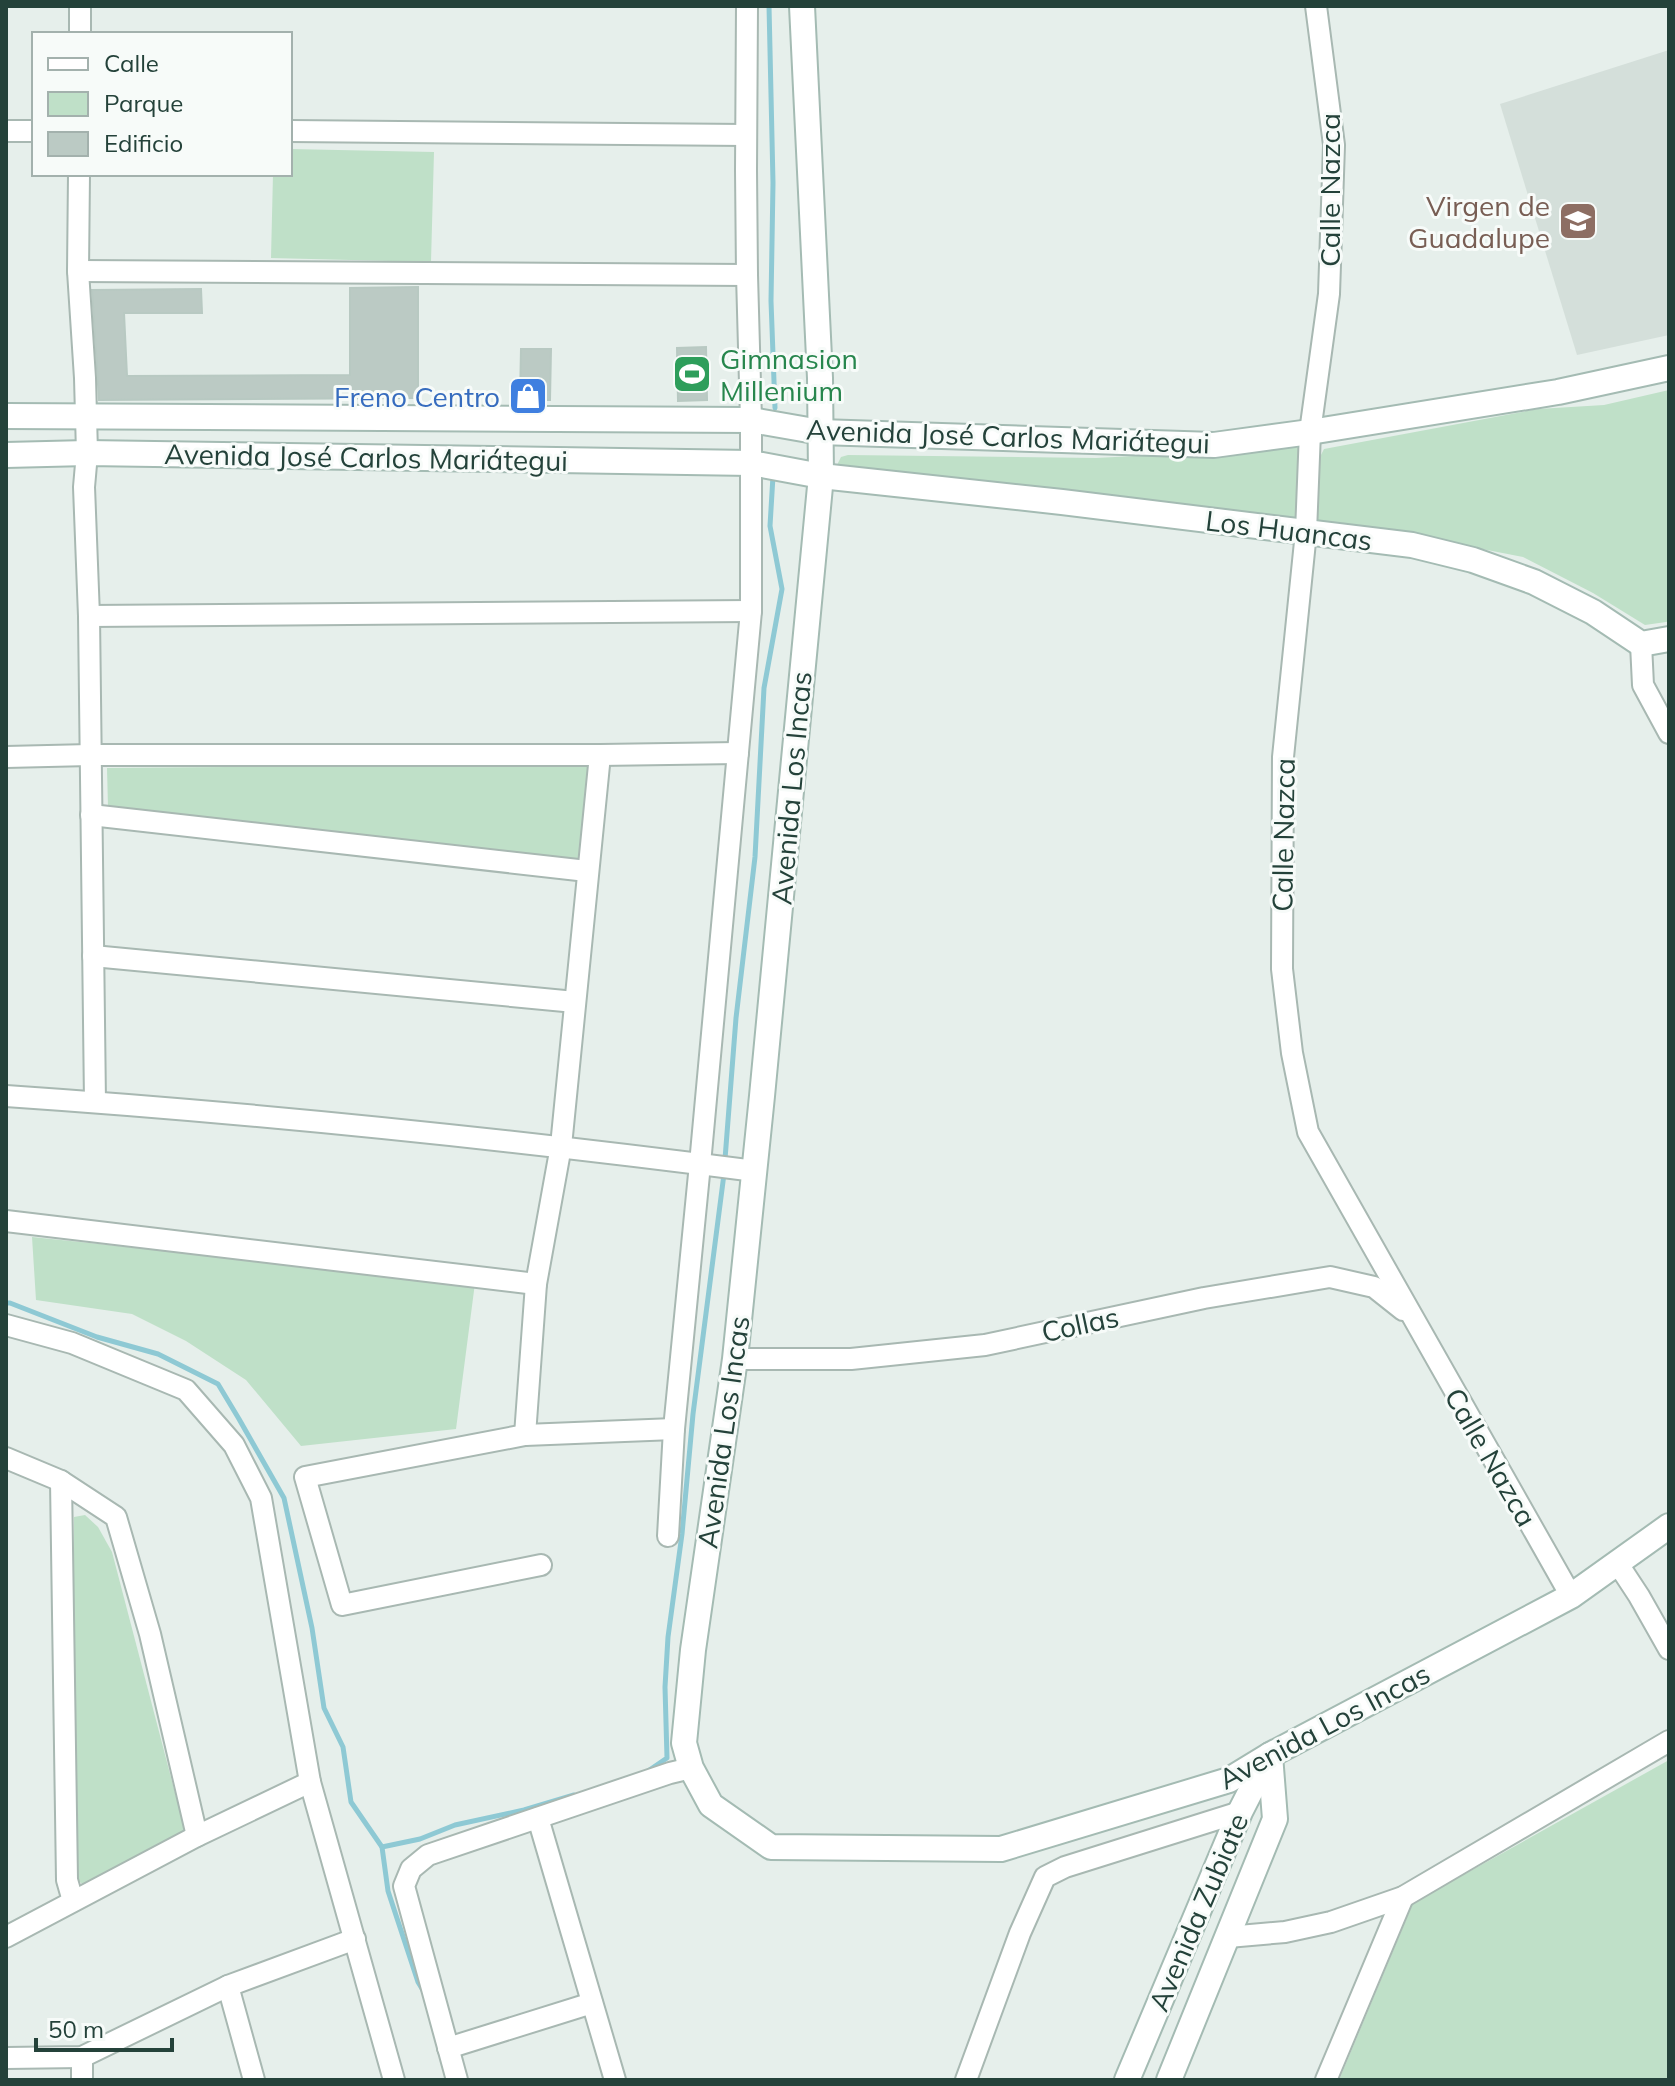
<svg xmlns="http://www.w3.org/2000/svg" width="1675" height="2086" viewBox="0 0 1675 2086" font-family="Mulish,sans-serif">
  <style>
    .built { fill: #d4dfda }
    .green { fill: #bfe0c8 }
    .lines { fill: none; stroke-linecap: round; stroke-linejoin: round }
    .stream { stroke: #8ec9d4; stroke-width: 5 }
    .building { fill: #bbcac4; stroke: #b8c9c2; stroke-width: 2 }
    .street-casing { stroke: #a8b8b2; stroke-width: 24 }
    .secondary-casing { stroke: #a4bbb3; stroke-width: 28 }
    .street { stroke: #fff; stroke-width: 20 }
    .secondary { stroke: #fff; stroke-width: 24 }
    .labels { text-anchor: middle; dominant-baseline: central; stroke-width: 6; stroke-linejoin: round; paint-order: stroke }
    .street-label { font-size: 28px; fill: #24423a; stroke: #f7fbf9 }
    .education-label { font-size: 28px; fill: #785e54; stroke: #f7fbf9; text-anchor: end }
    .leisure-label { font-size: 28px; fill: #27864d; stroke: #f7fbf9; text-anchor: start }
    .shop-label { font-size: 28px; fill: #366cbe; stroke: #f7fbf9; text-anchor: end }
  </style>
  <rect width="100%" height="100%" fill="#e6efeb"/>
  <polygon class="built" points="1669,50 1669,335 1577,355 1500,104"/>
  <g class="green">
    <polygon points="290,149 434,152 431,262 271,258 273,174 290,174"/>
    <polygon points="1669,390 1669,621 1666,622 1645,625 1593,593 1523,557 1441,541 1319,528 1312,511 1316,465 1324,449 1538,409 1604,405"/>
    <polygon points="1303,447 1294,537 840,470 837,465 841,457 848,455 1096,458"/>
    <polygon points="590,764 581,865 108,807 107,768"/>
    <polygon points="32,1237 475,1283 456,1429 301,1446 246,1380 186,1341 132,1314 36,1300"/>
    <polygon points="85,1515 98,1527 112,1552 185,1831 92,1883 82,1884 77,1879 74,1867 74,1517"/>
    <polygon points="1669,1760 1669,2080 1339,2080 1413,1903"/>
  </g>
  <g class="lines">
    <g class="stream">
      <polyline points="769,6 773,183 771,301 775,408"/>
      <polyline points="725,1159 736,1018 755,857 764,688 782,589 770,526 773,476"/>
      <polyline points="6,1303 10,1303 97,1337 158,1354 218,1384 239,1419 284,1498 312,1628 324,1708 343,1747 351,1802 382,1847 388,1891 418,1982 424,1992"/>
      <polyline points="648,1771 667,1758 665,1687 668,1637 682,1534 693,1414 724,1174"/>
      <polyline points="382,1847 420,1839 455,1825 524,1810 574,1795"/>
    </g>
  </g>
  <g class="building">
    <polygon points="418,287 418,398 99,400 92,290 201,289 202,313 124,313 127,376 350,375 350,288"/>
    <polygon points="706,347 707,400 678,401 677,348"/>
    <polygon points="521,349 551,349 550,400 520,400"/>
  </g>
  <g class="lines">
    <defs>
      <g id="street">
        <polyline points="1316,6 1334,145 1329,294 1310,432 1306,532 1283,757 1282,969 1292,1053 1308,1132 1571,1596"/>
        <polyline points="80,34 80,6"/>
        <polyline points="6,131 34,131"/>
        <polyline points="290,131 746,135"/>
        <polyline points="79,174 78,271 85,378 87,453 84,487 89,616 95,1102"/>
        <polyline points="78,271 747,275"/>
        <polyline points="89,616 751,611"/>
        <polyline points="1641,644 1643,685 1669,733"/>
        <polyline points="6,757 90,755 600,755 738,753"/>
        <polyline points="91,815 587,871"/>
        <polyline points="93,956 575,1002"/>
        <path d="M6 1096C256 1113 506 1139 755 1171"/>
        <polyline points="6,1221 536,1284"/>
        <polyline points="6,1325 72,1343 186,1390 234,1445 261,1498 310,1782 394,2080"/>
        <polyline points="735,1359 851,1359 985,1345 1204,1298 1330,1277 1374,1287 1403,1310"/>
        <polyline points="525,1435 536,1284 561,1146 600,755"/>
        <polyline points="6,1458 61,1481 116,1517 150,1634 197,1836"/>
        <polyline points="61,1481 67,1880 73,1901"/>
        <polyline points="668,1536 674,1429 700,1164 751,611 751,420 747,275 746,170 747,6"/>
        <polyline points="1618,1564 1639,1596 1669,1649"/>
        <polyline points="541,1565 342,1605 305,1477 525,1435 674,1429"/>
        <polyline points="538,1818 615,2080"/>
        <polyline points="6,1937 197,1836 310,1782"/>
        <polyline points="1228,1937 1285,1932 1331,1922 1403,1897 1669,1741"/>
        <polyline points="228,1986 254,2080"/>
        <polyline points="448,2048 592,2003"/>
        <polyline points="82,2057 82,2080"/>
        <polyline points="6,2058 82,2057 228,1986 355,1939"/>
        <polyline points="457,2080 404,1886 411,1869 428,1855 670,1773 691,1768"/>
        <polyline points="966,2080 1020,1933 1045,1877 1065,1867 1240,1812"/>
        <polyline points="1326,2080 1403,1897"/>
      </g>
      <g id="secondary">
        <polyline points="802,6 820,378 821,476 762,1096 735,1359 693,1650 684,1743 691,1768 711,1805 771,1847 1001,1849 1229,1780 1270,1755 1571,1596 1669,1526"/>
        <polyline points="6,416 751,420 820,432 1214,445 1310,432 1558,392 1669,368"/>
        <polyline points="6,455 87,453 751,463 821,476 1062,502 1412,545 1473,560 1534,582 1593,612 1641,644 1669,639"/>
        <polyline points="1127,2080 1240,1812 1268,1757"/>
        <polyline points="1169,2080 1275,1819 1270,1755"/>
      </g>
    </defs>
    <use href="#street" class="street-casing"/>
    <use href="#secondary" class="secondary-casing"/>
    <use href="#street" class="street"/>
    <use href="#secondary" class="secondary"/>
  </g>
  <defs>
    <symbol id="school-square" viewBox="-11 -11 22 22"><rect x="-9" y="-9" width="18" height="18" rx="4" fill="#8d6e63" stroke="#f7fbf9"/><path d="M0-5L7-2L0 1L-7-2ZM-4 1L0 2.5L4 1V4Q0 6-4 4Z" fill="#fff"/></symbol>
    <symbol id="stadium-square" viewBox="-11 -11 22 22"><rect x="-9" y="-9" width="18" height="18" rx="4" fill="#2e9e5b" stroke="#f7fbf9"/><path d="M0-5a6.5 5 0 1 0 0 10a6.5 5 0 1 0 0-10ZM-3.5-1.8h7v3.6h-7Z" fill="#fff"/></symbol>
    <symbol id="shop-square" viewBox="-11 -11 22 22"><rect x="-9" y="-9" width="18" height="18" rx="4" fill="#3f7fe0" stroke="#f7fbf9"/><path d="M-5-2.5h2.3a2.7 3.5 0 0 1 5.4 0H5L5.5 6h-11ZM-1.5-2.5h3a1.5 2.3 0 0 0-3 0Z" fill="#fff"/></symbol>
  </defs>
  <g fill-rule="evenodd">
    <use href="#school-square" x="1556" y="199" width="44" height="44"/>
    <use href="#stadium-square" x="670" y="352" width="44" height="44"/>
    <use href="#shop-square" x="506" y="374" width="44" height="44"/>
  </g>
  <g class="labels">
    <g class="street-label">
      <text transform="translate(1329 190) rotate(-90)">Calle Nazca</text>
      <text transform="translate(1008 436) rotate(2)">Avenida José Carlos Mariátegui</text>
      <text transform="translate(366 457) rotate(1)">Avenida José Carlos Mariátegui</text>
      <text transform="translate(1289 530) rotate(7)">Los Huancas</text>
      <text transform="translate(791 788) rotate(-85)">Avenida Los Incas</text>
      <text transform="translate(1283 835) rotate(-89)">Calle Nazca</text>
      <text transform="translate(1080 1324) rotate(-12)">Collas</text>
      <text transform="translate(723 1432) rotate(-82)">Avenida Los Incas</text>
      <text transform="translate(1491 1457) rotate(60)">Calle Nazca</text>
      <text transform="translate(1324 1726) rotate(-28)">Avenida Los Incas</text>
      <text transform="translate(1198 1912) rotate(-67)">Avenida Zubiate</text>
    </g>
    <g class="education-label">
      <text x="1550" y="205">Virgen de<tspan x="1550" dy="32">Guadalupe</tspan></text>
    </g>
    <g class="leisure-label">
      <text x="720" y="358">Gimnasion<tspan x="720" dy="32">Millenium</tspan></text>
    </g>
    <g class="shop-label">
      <text x="500" y="396">Freno Centro</text>
    </g>
  </g>
  <rect width="1675" height="2086" fill="none" stroke="#24423a" stroke-width="16"/>
  <rect x="32" y="32" width="260" height="144" fill="#f7fbf9" stroke="#a3b1ad" stroke-width="2"/>
  <rect x="48" y="58" width="40" height="12" fill="#ffffff" stroke="#a3b1ad" stroke-width="2"/>
  <text x="104" y="72" font-size="24" fill="#24423a">Calle</text>
  <rect x="48" y="92" width="40" height="24" fill="#bfe0c8" stroke="#a3b1ad" stroke-width="2"/>
  <text x="104" y="112" font-size="24" fill="#24423a">Parque</text>
  <rect x="48" y="132" width="40" height="24" fill="#bbcac4" stroke="#a3b1ad" stroke-width="2"/>
  <text x="104" y="152" font-size="24" fill="#24423a">Edificio</text>
  <path d="M36 2038v12h136v-12" fill="none" stroke="#24423a" stroke-width="4"/>
  <text x="48" y="2038" font-size="24" fill="#24423a" stroke="#f7fbf9" stroke-width="6" paint-order="stroke">50 m</text>
</svg>
